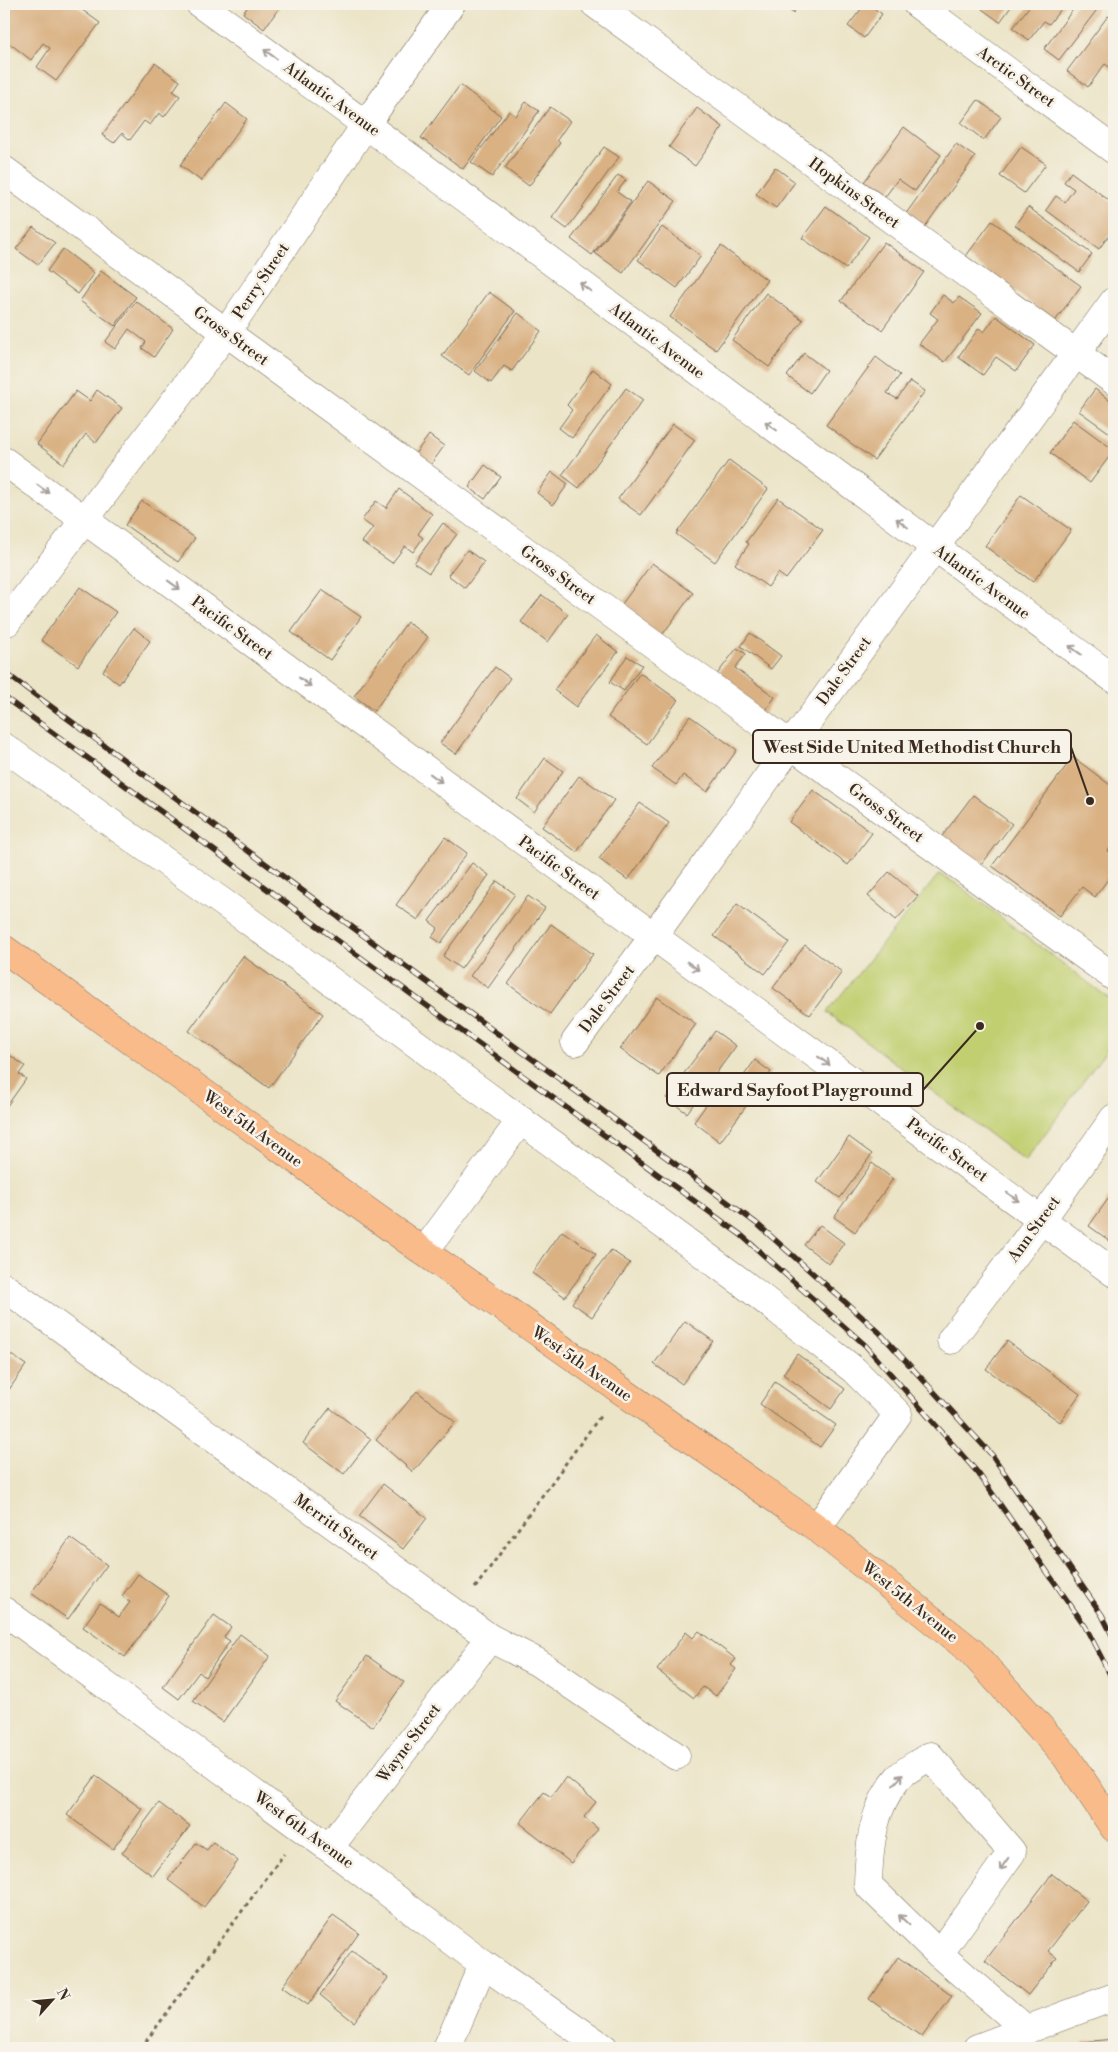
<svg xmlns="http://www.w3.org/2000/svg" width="1118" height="2052" viewBox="0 0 1118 2052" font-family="'Libre Bodoni',serif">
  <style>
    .green { fill: #c1cf71; stroke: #7e7c48 }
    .building { fill: #d9b183 }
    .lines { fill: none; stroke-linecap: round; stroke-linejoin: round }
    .minor-casing { stroke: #796b59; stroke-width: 29 }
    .major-casing { stroke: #796b59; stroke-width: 29 }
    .path { stroke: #796b59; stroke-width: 3; stroke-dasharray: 4 4; stroke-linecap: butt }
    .minor { stroke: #fff; stroke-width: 28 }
    .major { stroke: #fabb8b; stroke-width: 28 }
    .rail-casing { stroke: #3b2a1e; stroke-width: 5.5 }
    .rail { stroke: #f7f3e8; stroke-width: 4; stroke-dasharray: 11; stroke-linecap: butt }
    .oneway { stroke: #a79f9a }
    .labels { text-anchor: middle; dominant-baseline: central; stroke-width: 5; stroke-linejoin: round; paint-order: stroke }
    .street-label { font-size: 16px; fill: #3b2a1e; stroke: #f7f3e8 }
    .leader { fill: none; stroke: #3b2a1e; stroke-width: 2 }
    .callout-dot { fill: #3b2a1e; stroke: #f7f3e8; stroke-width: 2 }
    .callout { fill: #f7f3e8; stroke: #3b2a1e; stroke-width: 2 }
    .callout-label { font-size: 18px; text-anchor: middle; font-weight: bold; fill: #3b2a1e }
  </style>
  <rect width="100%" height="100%" fill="#f7f3e8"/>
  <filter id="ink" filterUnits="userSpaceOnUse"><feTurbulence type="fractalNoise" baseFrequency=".02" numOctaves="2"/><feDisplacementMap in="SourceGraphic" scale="10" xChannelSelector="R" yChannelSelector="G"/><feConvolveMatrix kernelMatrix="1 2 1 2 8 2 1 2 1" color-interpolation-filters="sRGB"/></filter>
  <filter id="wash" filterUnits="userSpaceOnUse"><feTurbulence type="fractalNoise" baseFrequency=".0096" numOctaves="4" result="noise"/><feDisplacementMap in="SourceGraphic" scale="20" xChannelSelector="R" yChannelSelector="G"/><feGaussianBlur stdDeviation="1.12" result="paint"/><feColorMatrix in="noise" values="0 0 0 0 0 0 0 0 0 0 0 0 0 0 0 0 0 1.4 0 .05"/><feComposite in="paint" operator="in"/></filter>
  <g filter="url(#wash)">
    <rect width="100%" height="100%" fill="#ebe4c7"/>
    <polygon class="green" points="939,874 957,884 1114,1002 1114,1040 1025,1161 827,1012"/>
    <g id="blocks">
      <g class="building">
        <polygon points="13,4 74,4 100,23 56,81 37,67 50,48 43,43 31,60 4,39 4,16"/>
        <polygon points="250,4 282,4 264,29 243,13"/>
        <polygon points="780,4 799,4 793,13"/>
        <polygon points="865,4 868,4 882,14 864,38 848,26"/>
        <polygon points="986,4 1013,4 1000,22 982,9"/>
        <polygon points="1031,4 1065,4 1049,24 1044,21 1029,40 1013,28"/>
        <polygon points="1077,4 1094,4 1099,7 1059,60 1044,49"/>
        <polygon points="1108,16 1114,20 1114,70 1105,64 1088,87 1067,71"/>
        <polygon points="155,63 180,81 173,91 180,96 164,117 159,113 150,125 144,121 130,140 122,133 114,143 102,135"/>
        <polygon points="460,85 501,116 463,169 421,138"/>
        <polygon points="978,100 1001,117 984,140 961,123"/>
        <polygon points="526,102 539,111 492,177 471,162 509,111 516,116"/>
        <polygon points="226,103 247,119 201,181 180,165"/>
        <polygon points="550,107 570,121 557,140 560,143 529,186 505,168"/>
        <polygon points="697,108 723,127 695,166 669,147"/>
        <polygon points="904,127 941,155 915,191 898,179 885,197 864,182"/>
        <polygon points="956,144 975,157 924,228 905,215"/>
        <polygon points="604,147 619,157 567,229 552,218"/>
        <polygon points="1021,147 1046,164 1024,193 1000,176"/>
        <polygon points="775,167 795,182 776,208 756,194"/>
        <polygon points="1071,172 1114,204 1114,228 1099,249 1046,210 1056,196 1065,202 1074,189 1064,182"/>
        <polygon points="618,175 626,180 617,192 631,202 592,255 571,239"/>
        <polygon points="648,181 676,201 623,273 595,253"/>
        <polygon points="826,206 869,237 846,269 802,238"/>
        <polygon points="1028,207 1092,254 1079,272 1015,225"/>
        <polygon points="992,221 1081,286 1055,321 966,256"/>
        <polygon points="33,227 55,243 38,265 16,249"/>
        <polygon points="662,227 701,256 677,288 638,260"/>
        <polygon points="884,242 924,272 882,330 841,301"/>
        <polygon points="721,246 767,280 716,350 670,317"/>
        <polygon points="63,249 94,273 78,294 47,271"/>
        <polygon points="101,271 136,297 115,326 80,301"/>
        <polygon points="489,292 515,311 469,375 442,356"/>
        <polygon points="766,293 803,320 769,367 732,340"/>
        <polygon points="943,295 954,303 959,297 982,313 945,362 919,344 938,319 930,313"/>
        <polygon points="136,301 173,329 154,357 142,348 146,342 129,329 115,349 105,342"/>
        <polygon points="518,313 541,331 512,371 504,366 491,383 475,371"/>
        <polygon points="996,316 1035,345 1016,371 996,357 983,375 958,357 979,328 984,332"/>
        <polygon points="804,353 826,370 810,393 787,376"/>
        <polygon points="876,357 900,375 887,393 897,399 910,381 925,391 874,460 826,425"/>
        <polygon points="593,369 612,384 572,438 559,428 572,410 567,405"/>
        <polygon points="626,388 643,400 579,488 562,475"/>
        <polygon points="1095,389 1114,404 1114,436 1079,411"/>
        <polygon points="97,390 122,408 96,443 86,434 64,464 37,444 76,391 90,401"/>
        <polygon points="1073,420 1114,450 1090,483 1050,453"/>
        <polygon points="673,424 695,440 641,515 618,499"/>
        <polygon points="429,435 444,446 427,470 412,458"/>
        <polygon points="729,460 768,489 715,562 676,534"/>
        <polygon points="485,465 501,477 485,499 469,487"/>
        <polygon points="552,472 568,484 553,505 537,493"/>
        <polygon points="399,489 432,514 418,534 423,538 413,552 405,546 392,563 362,542 373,528 362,520 376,501 386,508"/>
        <polygon points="1021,495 1071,530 1033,582 985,546"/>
        <polygon points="778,498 823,530 786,579 778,573 768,587 735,564 749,544 746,542"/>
        <polygon points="142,501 195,538 178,562 125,525"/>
        <polygon points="443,523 457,534 429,573 414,563"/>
        <polygon points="467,550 484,562 465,588 448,575"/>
        <polygon points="652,563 693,593 657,642 616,612"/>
        <polygon points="80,587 116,612 78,666 41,640"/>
        <polygon points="322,590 361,617 330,660 291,632"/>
        <polygon points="542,595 568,614 548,642 521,622"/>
        <polygon points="407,622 428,637 374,711 354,696"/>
        <polygon points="134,628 150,641 119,684 103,671"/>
        <polygon points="750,633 781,656 771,669 741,646"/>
        <polygon points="596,635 618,652 576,707 554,690"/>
        <polygon points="737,648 746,654 735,668 775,697 761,717 712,681"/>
        <polygon points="627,656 642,665 624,691 610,682"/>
        <polygon points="495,667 510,678 456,754 440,743"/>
        <polygon points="640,673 678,700 647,744 608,717"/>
        <polygon points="690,716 737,750 707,792 683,775 676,785 652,768"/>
        <polygon points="1073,757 1114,788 1114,842 1108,851 1114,856 1114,871 1095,897 1082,887 1060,916 992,866"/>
        <polygon points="545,758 563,771 534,812 517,799"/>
        <polygon points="579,776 614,800 577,852 542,827"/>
        <polygon points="813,790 872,833 848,865 789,822"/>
        <polygon points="973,795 1012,824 979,868 940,839"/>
        <polygon points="640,803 669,823 628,880 599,859"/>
        <polygon points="445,837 467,853 418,920 396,905"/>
        <polygon points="472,863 489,875 441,943 432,937 438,928 429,921"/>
        <polygon points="889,872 918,896 896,920 868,896"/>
        <polygon points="497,881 515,894 461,969 443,956"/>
        <polygon points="528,896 545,908 488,988 470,976"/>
        <polygon points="737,904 789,942 765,974 714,936"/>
        <polygon points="551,924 593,954 550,1014 508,984"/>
        <polygon points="805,945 842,972 810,1015 773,988"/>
        <polygon points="243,956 323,1014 269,1088 189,1031"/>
        <polygon points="657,997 696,1024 659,1076 620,1049"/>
        <polygon points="715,1031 736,1046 687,1113 666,1098"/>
        <polygon points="4,1051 25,1066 19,1074 26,1079 4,1110"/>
        <polygon points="755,1060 771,1072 720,1142 694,1122 714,1094 725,1102"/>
        <polygon points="849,1137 872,1154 840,1198 817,1182"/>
        <polygon points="872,1163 893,1179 855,1232 834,1217"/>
        <polygon points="1108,1199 1114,1203 1114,1244 1089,1226"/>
        <polygon points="820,1225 844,1243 829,1264 804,1245"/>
        <polygon points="562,1231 596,1254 565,1297 532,1273"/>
        <polygon points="611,1250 630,1263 592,1317 572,1303"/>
        <polygon points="685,1321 713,1341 682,1384 654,1364"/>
        <polygon points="1007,1341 1080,1394 1060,1422 986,1369"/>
        <polygon points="4,1350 26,1365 4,1397"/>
        <polygon points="797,1354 845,1389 831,1409 783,1374"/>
        <polygon points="775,1382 836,1425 820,1447 760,1404"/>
        <polygon points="417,1391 455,1422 413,1472 376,1440"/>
        <polygon points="330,1408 371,1439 344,1474 303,1443"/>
        <polygon points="383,1484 427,1518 403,1549 359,1516"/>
        <polygon points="70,1538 107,1565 68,1619 31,1593"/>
        <polygon points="138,1574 169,1596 125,1657 83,1627 100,1603 119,1617 130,1602 122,1596"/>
        <polygon points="214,1615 231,1627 224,1637 230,1641 205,1677 199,1672 179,1699 163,1687"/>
        <polygon points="699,1631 736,1659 731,1665 736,1669 716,1696 703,1687 694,1698 657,1670 686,1632 693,1638"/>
        <polygon points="240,1634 270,1656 223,1722 193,1701"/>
        <polygon points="367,1656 404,1682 373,1727 335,1701"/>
        <polygon points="96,1776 142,1809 113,1849 67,1815"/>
        <polygon points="566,1777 596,1802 584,1817 598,1829 571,1863 520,1823 544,1792 551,1797"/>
        <polygon points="159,1803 190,1826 153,1876 122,1853"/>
        <polygon points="213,1842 238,1861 204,1907 168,1880 196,1843 207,1850"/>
        <polygon points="1052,1874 1087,1901 1048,1951 1057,1958 1028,1995 985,1961"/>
        <polygon points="333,1915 359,1933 308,2005 282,1987"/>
        <polygon points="352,1951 388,1978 354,2022 320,1995"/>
        <polygon points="898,1957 952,1996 922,2037 869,1999"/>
        <polygon points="1114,2039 1114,2048 1085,2048 1082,2042"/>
      </g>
    </g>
  </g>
  <g filter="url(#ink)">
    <use href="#blocks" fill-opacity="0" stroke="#796b59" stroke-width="1"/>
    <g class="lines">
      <defs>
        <g id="minor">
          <path d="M200 4C507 225 808 455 1114 679"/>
          <polyline points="595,4 1114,381"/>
          <polyline points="917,4 1114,150"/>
          <polyline points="4,170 791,745 1114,977"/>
          <polyline points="4,461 1114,1273"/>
          <polyline points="7,622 226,333 366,124 451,4"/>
          <polyline points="4,747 242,916 744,1284 854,1370 898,1414 817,1528"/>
          <polyline points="575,1042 653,937 791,745 1114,301"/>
          <polyline points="424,1252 521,1120"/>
          <polyline points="4,1287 490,1638 537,1662 676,1756"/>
          <polyline points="951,1340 1042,1219 1114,1118"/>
          <polyline points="4,1611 329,1848 483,1964 604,2048"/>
          <polyline points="329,1848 490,1638"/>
          <path d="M939 1954 1012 1852 930 1756C920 1763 906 1769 898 1778 872 1808 869 1848 868 1885L939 1954 1027 2030"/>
          <polyline points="447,2048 483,1964"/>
          <polyline points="977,2048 1114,1997"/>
        </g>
        <polyline id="major" points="4,949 424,1252 817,1528 972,1652 1065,1755 1114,1828"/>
      </defs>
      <use href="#minor" class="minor-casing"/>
      <use href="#major" class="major-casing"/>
      <g class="path">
        <polyline points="475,1588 601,1415"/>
        <polyline points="141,2048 284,1854"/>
      </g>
      <use href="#minor" class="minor"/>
      <use href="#major" class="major"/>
      <defs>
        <g id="rail">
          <polyline points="4,672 756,1223 879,1332 992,1455 1102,1615 1114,1639"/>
          <polyline points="4,697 741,1235 865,1345 978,1473 1085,1626 1114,1682"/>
        </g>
      </defs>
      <use href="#rail" class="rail-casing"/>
      <use href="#rail" class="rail"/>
    </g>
    <defs><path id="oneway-shaft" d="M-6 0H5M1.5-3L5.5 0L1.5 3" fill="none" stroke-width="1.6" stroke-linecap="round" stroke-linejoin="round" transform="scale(1.25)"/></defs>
    <g class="oneway">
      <use href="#oneway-shaft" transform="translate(270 54) rotate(-144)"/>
      <use href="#oneway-shaft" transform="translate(585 287) rotate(-143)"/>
      <use href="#oneway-shaft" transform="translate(771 426) rotate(-143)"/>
      <use href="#oneway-shaft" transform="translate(43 489) rotate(36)"/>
      <use href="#oneway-shaft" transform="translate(902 523) rotate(-143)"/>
      <use href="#oneway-shaft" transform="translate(174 585) rotate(36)"/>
      <use href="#oneway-shaft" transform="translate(1075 650) rotate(-144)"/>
      <use href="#oneway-shaft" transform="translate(305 682) rotate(36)"/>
      <use href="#oneway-shaft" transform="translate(436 778) rotate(36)"/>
      <use href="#oneway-shaft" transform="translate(693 966) rotate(36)"/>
      <use href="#oneway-shaft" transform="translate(824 1061) rotate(36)"/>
      <use href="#oneway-shaft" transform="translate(1013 1197) rotate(36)"/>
      <use href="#oneway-shaft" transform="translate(898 1780) rotate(-48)"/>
      <use href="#oneway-shaft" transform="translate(1004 1864) rotate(125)"/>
      <use href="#oneway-shaft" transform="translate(904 1920) rotate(-136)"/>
    </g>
  </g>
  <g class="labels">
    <g class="street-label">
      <text transform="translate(1016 77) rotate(36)">Arctic Street</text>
      <text transform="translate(332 99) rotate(36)">Atlantic Avenue</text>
      <text transform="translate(854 193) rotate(36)">Hopkins Street</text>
      <text transform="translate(261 281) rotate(-56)">Perry Street</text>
      <text transform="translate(231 336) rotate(36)">Gross Street</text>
      <text transform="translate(657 341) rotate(37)">Atlantic Avenue</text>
      <text transform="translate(558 575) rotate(36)">Gross Street</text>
      <text transform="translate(982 582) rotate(36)">Atlantic Avenue</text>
      <text transform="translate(232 628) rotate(36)">Pacific Street</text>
      <text transform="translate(844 671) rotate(-54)">Dale Street</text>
      <text transform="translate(886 813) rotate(36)">Gross Street</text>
      <text transform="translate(559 868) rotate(36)">Pacific Street</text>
      <text transform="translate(607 999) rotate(-53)">Dale Street</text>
      <text transform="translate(253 1129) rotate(36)">West 5th Avenue</text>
      <text transform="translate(947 1150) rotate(36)">Pacific Street</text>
      <text transform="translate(1034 1229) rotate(-54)">Ann Street</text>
      <text transform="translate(582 1364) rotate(35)">West 5th Avenue</text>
      <text transform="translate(336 1527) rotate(36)">Merritt Street</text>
      <text transform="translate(910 1602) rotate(39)">West 5th Avenue</text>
      <text transform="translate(409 1743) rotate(-53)">Wayne Street</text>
      <text transform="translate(304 1830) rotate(36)">West 6th Avenue</text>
    </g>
  </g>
  <path class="leader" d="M1090 801L1071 747M980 1026L923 1090"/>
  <g class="callout-dot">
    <circle cx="1090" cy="801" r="5"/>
    <circle cx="980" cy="1026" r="5"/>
  </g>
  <g class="callout">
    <rect x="753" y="730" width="318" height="33" rx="5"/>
    <rect x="667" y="1073" width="256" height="33" rx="5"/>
  </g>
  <g class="callout-label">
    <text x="912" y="753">West Side United Methodist Church</text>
    <text x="795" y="1096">Edward Sayfoot Playground</text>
  </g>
  <rect width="1118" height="2052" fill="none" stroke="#f7f3e8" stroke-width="20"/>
  <g transform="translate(52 2000) rotate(63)" stroke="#f7f3e8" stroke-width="4" paint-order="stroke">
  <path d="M0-4L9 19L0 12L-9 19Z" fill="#3b2a1e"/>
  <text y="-8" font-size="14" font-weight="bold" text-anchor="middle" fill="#3b2a1e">N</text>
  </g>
</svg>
